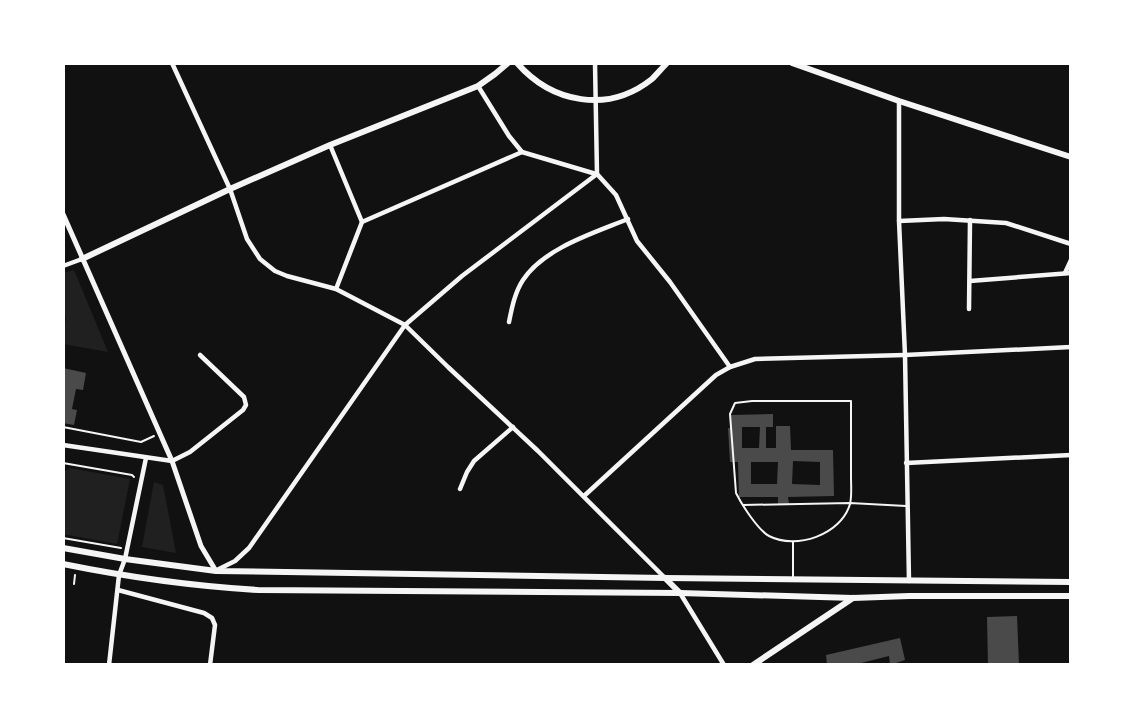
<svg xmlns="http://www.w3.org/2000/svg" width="1134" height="728" viewBox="0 0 1134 728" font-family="'Nunito Sans',sans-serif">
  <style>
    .green { fill: #202020 }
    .building { fill: #4a4a4a; fill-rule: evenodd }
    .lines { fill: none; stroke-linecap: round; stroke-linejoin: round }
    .path { stroke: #f5f5f5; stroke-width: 2 }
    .service { stroke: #f5f5f5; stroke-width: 2 }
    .minor { stroke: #f5f5f5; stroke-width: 4.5 }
    .tertiary { stroke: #f5f5f5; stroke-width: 5 }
    .secondary { stroke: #f5f5f5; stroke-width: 6 }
    .primary { stroke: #f5f5f5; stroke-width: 6 }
  </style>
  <rect width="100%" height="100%" fill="#111"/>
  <g class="green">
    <polygon points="74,270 108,352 63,344 66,316 63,315 63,273"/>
    <polygon points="70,468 130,479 117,544 63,534 63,476 64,472"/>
    <polygon points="154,482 163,485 176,553 142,547"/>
  </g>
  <g class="building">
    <polygon points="63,368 86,373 83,390 76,389 72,409 77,410 74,425 63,423"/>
    <path d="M773 414V427H766V448H776V426H790L791 450H833L834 496 788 497 789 504H778V497H739L738 462H730L728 428H731V415ZM742 427H760L759 448H742ZM793 461 820 462V485L792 484ZM751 462H778L777 484H751Z"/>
    <polygon points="1017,616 1019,665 988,665 987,617"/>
    <polygon points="900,638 905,660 890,665 889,656 853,665 827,665 826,655"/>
  </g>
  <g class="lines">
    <g class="path">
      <polyline points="63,427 141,442 154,436"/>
      <polyline points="63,463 132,475 134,477"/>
      <polyline points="63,538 121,548"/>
      <polyline points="74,584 75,575"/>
    </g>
    <g class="service">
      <path d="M752 401H851C851 427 851 452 851 477 851 485 852 496 850 504 841 535 796 550 769 536 758 530 742 505 736 493L730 414 735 403Z"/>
      <polyline points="743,505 850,503 906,506"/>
      <polyline points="793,579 793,542"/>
    </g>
    <g class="minor">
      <polyline points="172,63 230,189 247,239 260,259 275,271 287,276 336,289 405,325 448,367 538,451 664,577"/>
      <polyline points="595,63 597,174 616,195 637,241 670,282 730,367"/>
      <polyline points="478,86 509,136 522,152 596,174"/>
      <polyline points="899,101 899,221 905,355 909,581"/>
      <polyline points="330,145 362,222"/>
      <polyline points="899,221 944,219 1006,223 1071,244"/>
      <polyline points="63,266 82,259"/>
      <polyline points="1065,273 1071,260"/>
      <polyline points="970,281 1071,273"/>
      <polyline points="336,289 362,222 522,152"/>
      <polyline points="969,309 970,220"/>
      <path d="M509 322C512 307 515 292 523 280 544 248 594 233 628 219"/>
      <polyline points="63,445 172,461 190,452 243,410 246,405 244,397 200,355"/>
      <polyline points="906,463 1071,455"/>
      <polyline points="460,489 467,472 474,461 513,427"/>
      <polyline points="584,496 716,375 730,367 755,359 905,355 1071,347"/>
      <polyline points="217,570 235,561 249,548 405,325 462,276 597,174"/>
      <polyline points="118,590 204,613 212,618 215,625 210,665"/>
      <polyline points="680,593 724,665"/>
      <polyline points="109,665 119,575 125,559 146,458"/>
    </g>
    <polyline class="tertiary" points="63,214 172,461 201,546 216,571"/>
    <g class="secondary">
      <path d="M517 63C552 103 608 114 652 79 657 74 662 68 667 63"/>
      <polyline points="792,63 899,101 1071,157"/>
      <polyline points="82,259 230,189 330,145 478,86 495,74 508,63"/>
      <polyline points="753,665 853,598"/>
    </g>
    <g class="primary">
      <polyline points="63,548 125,559 216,571 665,578 1071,582"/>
      <path d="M63 564C127 577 192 586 258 590L680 593 853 598 909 596H1071"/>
      <polyline points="665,578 680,593"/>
    </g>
  </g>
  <rect width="1134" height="728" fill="none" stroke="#ffffff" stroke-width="130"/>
</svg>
